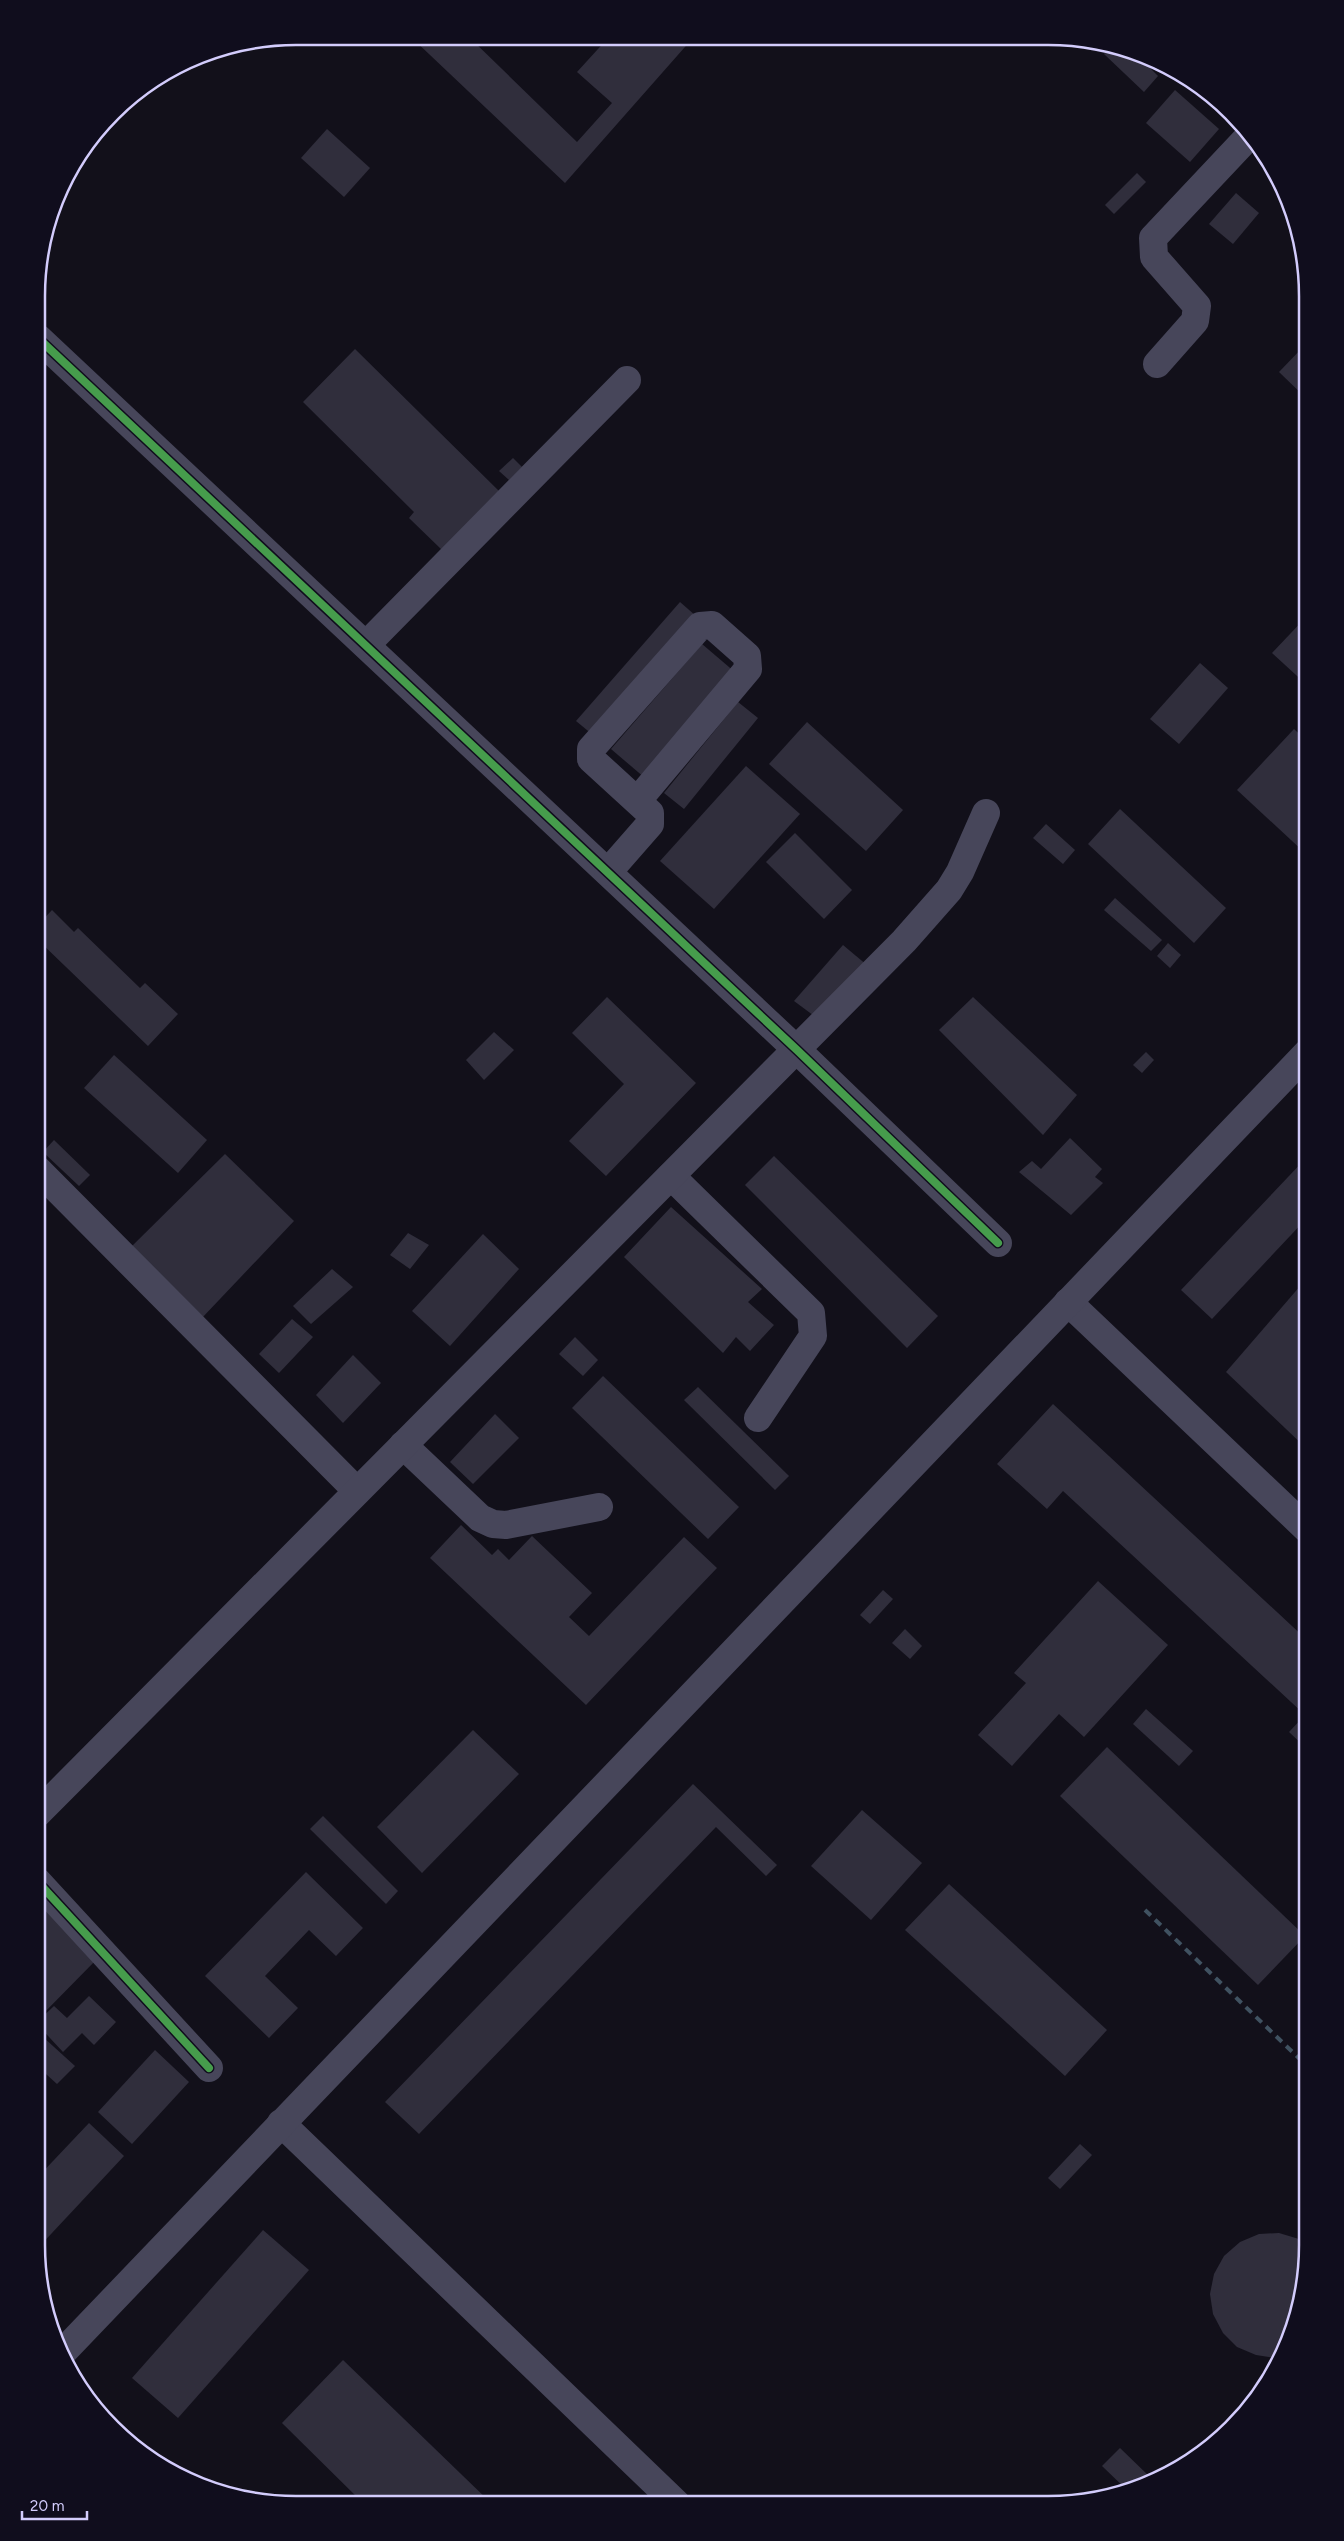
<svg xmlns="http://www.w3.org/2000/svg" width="1344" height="2541" viewBox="0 0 1344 2541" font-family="Figtree,sans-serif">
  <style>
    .building { fill: #302e3c }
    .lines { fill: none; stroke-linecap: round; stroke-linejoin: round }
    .minor { stroke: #47465a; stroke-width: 28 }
    .rail { stroke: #405261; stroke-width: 4; stroke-dasharray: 8 6; stroke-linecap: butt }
    .cycleway-casing { stroke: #100d1d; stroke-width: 11 }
    .cycleway { stroke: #469c4c; stroke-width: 8 }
    .rim { fill: none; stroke: #d3ccfc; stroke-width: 2.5 }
  </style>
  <rect width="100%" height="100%" fill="#12101a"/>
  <g class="building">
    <polygon points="411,37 469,37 577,142 612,103 577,72 608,38 692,39 565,183"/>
    <polygon points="1100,42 1135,53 1158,76 1144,92 1104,54 1108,49"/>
    <polygon points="1175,90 1219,129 1190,162 1146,123"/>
    <polygon points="327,129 370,168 344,197 301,158"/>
    <polygon points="1137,173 1146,182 1114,214 1105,205"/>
    <polygon points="1236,193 1259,213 1233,244 1209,224"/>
    <polygon points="1305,345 1308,347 1308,400 1279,372"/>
    <polygon points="355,349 500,492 442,550 409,518 414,512 303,402"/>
    <polygon points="513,458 522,467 509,480 499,471"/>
    <polygon points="680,602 696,616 593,735 576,721"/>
    <polygon points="1308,615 1308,686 1272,653"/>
    <polygon points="702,644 736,673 645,778 611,749"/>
    <polygon points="1200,663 1228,688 1179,744 1150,719"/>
    <polygon points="738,702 758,718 684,809 664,793"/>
    <polygon points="807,722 903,810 866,851 769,764"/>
    <polygon points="1294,729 1308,742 1308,851 1305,853 1237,790"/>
    <polygon points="746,766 800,814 714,909 660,861"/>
    <polygon points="1120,809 1226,908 1194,943 1088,844"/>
    <polygon points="1046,824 1075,850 1063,864 1033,838"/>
    <polygon points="795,833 852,890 824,919 766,862"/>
    <polygon points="1115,898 1162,940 1151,951 1104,910"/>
    <polygon points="52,910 74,932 78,928 140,988 145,983 178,1014 148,1046 38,940 38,925"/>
    <polygon points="1168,943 1181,955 1170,968 1157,956"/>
    <polygon points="843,945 868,966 821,1021 794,1001"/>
    <polygon points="607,997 696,1083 606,1176 569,1141 624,1084 572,1033"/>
    <polygon points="973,997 1077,1095 1043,1135 939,1030"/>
    <polygon points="494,1032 514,1050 484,1080 466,1060"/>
    <polygon points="1146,1052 1154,1060 1142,1073 1133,1065"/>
    <polygon points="114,1055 207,1140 178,1173 84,1088"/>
    <polygon points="1070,1138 1102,1169 1095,1177 1103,1183 1071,1215 1019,1172 1032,1161 1041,1169"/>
    <polygon points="54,1140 90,1175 79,1186 43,1152"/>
    <polygon points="225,1154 294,1221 201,1319 130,1248"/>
    <polygon points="774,1156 938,1316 907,1348 745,1185"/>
    <polygon points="1307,1157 1307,1218 1212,1319 1181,1290"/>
    <polygon points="671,1207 762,1289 748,1302 774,1325 750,1351 736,1337 723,1353 624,1257"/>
    <polygon points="408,1233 429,1245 410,1269 390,1255"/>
    <polygon points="483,1234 519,1269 450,1346 412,1311"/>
    <polygon points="332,1269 353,1287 311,1324 293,1306"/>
    <polygon points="1301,1285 1307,1291 1307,1449 1226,1372"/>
    <polygon points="292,1319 313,1337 279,1373 259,1354"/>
    <polygon points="575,1337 598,1360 583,1376 559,1354"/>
    <polygon points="353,1355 381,1383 343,1423 316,1395"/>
    <polygon points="603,1376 739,1507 708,1539 572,1408"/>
    <polygon points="698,1387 789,1476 775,1490 684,1400"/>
    <polygon points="1053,1404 1307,1640 1307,1749 1289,1732 1305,1715 1063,1491 1047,1509 997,1464"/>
    <polygon points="495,1414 519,1438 473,1484 450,1462"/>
    <polygon points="37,1489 45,1497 37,1505"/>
    <polygon points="461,1525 492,1555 498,1549 509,1560 532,1536 592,1593 569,1617 589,1636 684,1537 717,1568 586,1705 430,1558"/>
    <polygon points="1098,1581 1168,1645 1084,1737 1059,1714 1012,1766 978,1735 1026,1683 1014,1673"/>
    <polygon points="883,1590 893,1599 870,1624 860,1615"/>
    <polygon points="905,1629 922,1646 910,1659 892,1643"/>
    <polygon points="1146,1709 1193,1751 1179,1766 1133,1724"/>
    <polygon points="473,1730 519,1774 422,1873 377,1827"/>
    <polygon points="1107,1747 1305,1936 1258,1985 1060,1796"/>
    <polygon points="693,1784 777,1865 766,1876 716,1827 419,2134 385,2102"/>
    <polygon points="862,1810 922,1863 871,1920 811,1866"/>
    <polygon points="323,1816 398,1891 386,1904 310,1829"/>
    <polygon points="306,1872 363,1928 336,1956 309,1930 265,1976 298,2008 269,2038 205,1976"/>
    <polygon points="949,1884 1107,2030 1065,2076 905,1930"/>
    <polygon points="37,1898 97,1959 36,2021"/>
    <polygon points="1307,1982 1307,1999 1298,1991"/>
    <polygon points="89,1996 116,2022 94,2045 82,2033 63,2052 36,2023 54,2006 67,2018"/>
    <polygon points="43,2037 75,2066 57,2084 36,2065 36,2044"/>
    <polygon points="155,2050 189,2082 132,2144 98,2112"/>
    <polygon points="89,2123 124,2156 37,2249 36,2179"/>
    <polygon points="1080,2144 1092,2155 1060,2189 1048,2178"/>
    <polygon points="263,2230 309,2270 178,2418 132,2378"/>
    <polygon points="1279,2233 1299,2239 1307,2245 1307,2262 1288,2344 1281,2357 1276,2358 1256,2355 1237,2347 1223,2333 1213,2314 1210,2294 1214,2274 1224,2256 1240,2242 1259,2234"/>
    <polygon points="343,2360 491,2503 363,2503 282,2423"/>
    <polygon points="1120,2448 1153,2480 1128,2491 1102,2466"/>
  </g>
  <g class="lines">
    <g class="minor">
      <polyline points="38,338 797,1050 998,1243"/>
      <polyline points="1157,364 1195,321 1197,306 1154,257 1153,238 1250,135"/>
      <polyline points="366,645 627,380"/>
      <polyline points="608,872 650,824 650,813 591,759 591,749 700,626 712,625 747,656 748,669 638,800"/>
      <polyline points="37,1169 357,1491"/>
      <polyline points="671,1176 811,1313 813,1336 758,1418"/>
      <polyline points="1068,1302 1307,1529"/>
      <polyline points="403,1445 480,1518 493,1524 506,1525 599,1507"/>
      <polyline points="37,1814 904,941 949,890 960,872 986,813"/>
      <polyline points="37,1881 209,2068"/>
      <polyline points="281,2123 677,2504"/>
      <polyline points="62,2353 1308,1052"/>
    </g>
    <polyline class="rail" points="1145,1910 1307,2066"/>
    <defs>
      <g id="cycleway">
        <polyline points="38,338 797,1050 998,1243"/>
        <polyline points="37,1881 209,2068"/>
      </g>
    </defs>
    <use href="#cycleway" class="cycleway-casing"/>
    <use href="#cycleway" class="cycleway"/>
  </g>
  <path d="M0 0H1344V2541H0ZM296 45H1048A251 251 0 0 1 1299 296V2245A251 251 0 0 1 1048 2496H296A251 251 0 0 1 45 2245V296A251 251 0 0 1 296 45Z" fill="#100d1d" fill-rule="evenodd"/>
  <path class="rim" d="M296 45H1048A251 251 0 0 1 1299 296V2245A251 251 0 0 1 1048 2496H296A251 251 0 0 1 45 2245V296A251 251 0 0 1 296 45Z"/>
  <path d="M22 2511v8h65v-8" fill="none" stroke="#d3ccfc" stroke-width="2.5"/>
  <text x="30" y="2511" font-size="15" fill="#d3ccfc" stroke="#100d1d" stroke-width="4" paint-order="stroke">20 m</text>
</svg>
